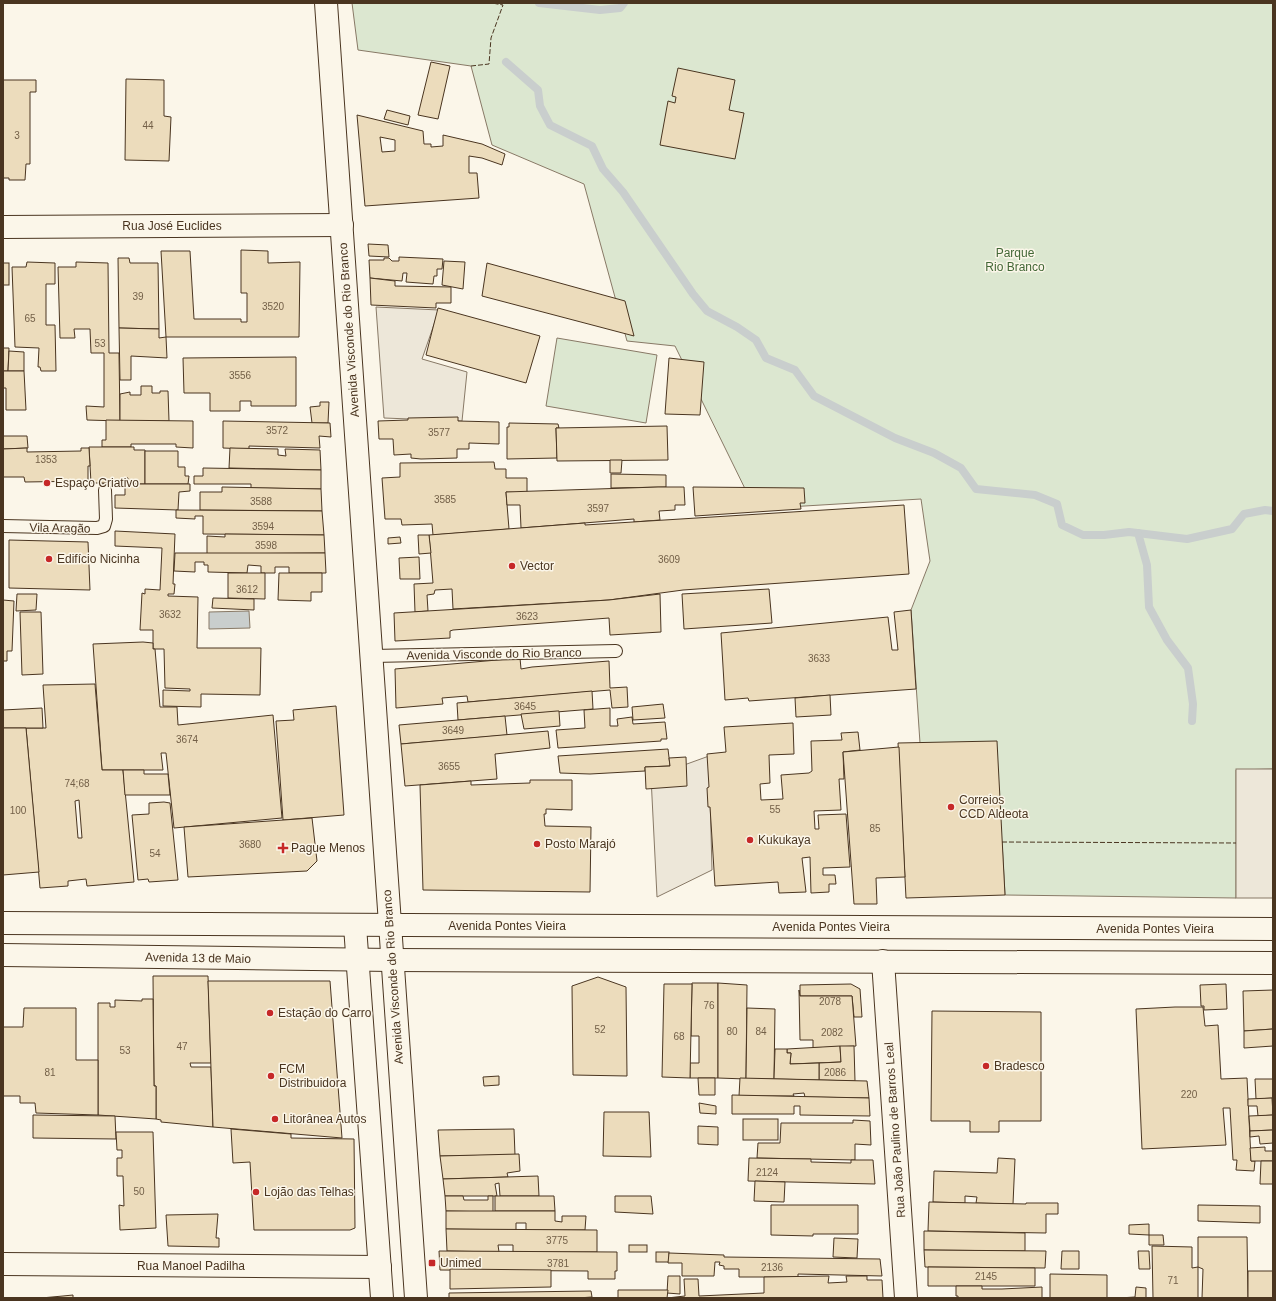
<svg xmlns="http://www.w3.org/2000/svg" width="1276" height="1301" viewBox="0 0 1276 1301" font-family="Helvetica,sans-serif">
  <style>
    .green { fill: #dce7d0; stroke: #887966 }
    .parking { fill: #ede7d9; stroke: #887966 }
    .water { fill: #c9cecd; stroke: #887966 }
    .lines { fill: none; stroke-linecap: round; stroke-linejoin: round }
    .stream { stroke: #c9cecd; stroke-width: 8 }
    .building { fill: #ecdcbc; stroke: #4a3520; fill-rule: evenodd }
    .service-casing { stroke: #4a3520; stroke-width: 14 }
    .minor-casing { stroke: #4a3520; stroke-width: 24 }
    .secondary-casing { stroke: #4a3520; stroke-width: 24 }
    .primary-casing { stroke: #4a3520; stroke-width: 24 }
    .service { stroke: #fbf6e9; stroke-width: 12 }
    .minor { stroke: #fbf6e9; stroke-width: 22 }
    .secondary { stroke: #fbf6e9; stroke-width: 22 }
    .primary { stroke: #fbf6e9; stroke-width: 22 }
    .fence { stroke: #4a3520; stroke-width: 1; stroke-dasharray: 5 2; stroke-linecap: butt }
    .poi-dot { fill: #c62828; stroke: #fbf6e9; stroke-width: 1.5 }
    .labels { text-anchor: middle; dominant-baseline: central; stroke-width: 3; stroke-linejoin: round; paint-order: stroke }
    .number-label { font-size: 10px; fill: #725f47 }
    .street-label { font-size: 12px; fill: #4a3520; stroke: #fbf6e9 }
    .park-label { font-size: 12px; fill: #436837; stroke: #fbf6e9 }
    .poi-label { font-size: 12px; fill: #4a3520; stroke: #fbf6e9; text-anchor: start }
  </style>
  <rect width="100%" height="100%" fill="#fbf6e9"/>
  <g class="green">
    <polygon points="352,3 1273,3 1273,769 1236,770 1236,898 1005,895 1002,842 920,743 911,610 930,561 921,499 755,509 675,346 627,341 584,184 492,145 471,66 358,50"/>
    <polygon points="557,338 657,355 646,423 546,406"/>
  </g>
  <g class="parking">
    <polygon points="376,307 439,310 422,359 467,372 462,421 384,418"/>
    <polygon points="709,756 712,870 657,897 651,777"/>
    <rect x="1236" y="769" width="37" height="129"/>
  </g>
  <polygon class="water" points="249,611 250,628 209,629 209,612"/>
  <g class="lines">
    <g class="stream">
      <polyline points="539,3 600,10 620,8 624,3"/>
      <polyline points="506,62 538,90 540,106 550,125 592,146 603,169 623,192 693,294 707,311 737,327 756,340 766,358 795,370 814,396 895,438 934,453 961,468 976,489 1035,495 1057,504 1062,525 1083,535 1104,535 1129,532 1187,539 1232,529 1244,514 1265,510 1273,511"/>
      <polyline points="1138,533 1147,565 1149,607 1167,640 1188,668 1193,704 1192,721"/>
    </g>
  </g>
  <g class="building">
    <polygon points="431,62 450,66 438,119 418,115"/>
    <polygon points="678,68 735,80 729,110 744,113 735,159 660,145 668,101 675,103 676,97 672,96"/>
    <polygon points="126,79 164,80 164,116 171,117 169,161 125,160"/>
    <polygon points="3,80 36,80 36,92 30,92 30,164 26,164 25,180 9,180 9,178 3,178"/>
    <polygon points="387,110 410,116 408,125 384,119"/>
    <path d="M357 115 423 131 424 144H431V147L443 146V135L482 144 505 154 502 165 482 158 469 156V173H477L479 198 365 206ZM380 137 395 140V151L382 152Z"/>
    <polygon points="368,244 388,245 389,257 369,256"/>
    <polygon points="241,250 268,251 268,263 300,262 299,337 166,337 161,251 190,251 194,319 241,319 241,322 247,322 247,293 241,293"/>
    <polygon points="399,257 443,259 442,269 437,269 437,276 434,276 433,284 406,282 407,273 403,273 402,281 370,278 369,260 384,260 384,258 389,258 392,261 399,261"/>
    <polygon points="118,258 129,258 130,263 158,263 159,329 119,328"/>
    <polygon points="444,261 465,262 463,289 442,285"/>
    <polygon points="27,262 55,263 55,284 46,284 46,325 55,325 56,371 41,371 40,367 38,367 39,348 15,347 12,267 26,267"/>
    <polygon points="76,262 108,263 109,353 119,353 120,421 87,420 86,406 104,407 104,353 91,353 90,329 74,329 75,338 60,338 58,267 76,267"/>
    <rect x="3" y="263" width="6" height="22"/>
    <polygon points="487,263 625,301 634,336 482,296"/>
    <polygon points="370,278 395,281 395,286 451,287 451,303 436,303 436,308 371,305"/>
    <polygon points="438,308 540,336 526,383 426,355"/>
    <polygon points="119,328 159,329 159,338 166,337 167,358 131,356 131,380 120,380"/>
    <polygon points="3,348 9,348 8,371 3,371"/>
    <polygon points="9,351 24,352 24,371 8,371"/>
    <polygon points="296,357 296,406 251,406 251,401 240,401 240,411 210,411 210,393 184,393 183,358"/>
    <polygon points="669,358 704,362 700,415 665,414"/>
    <polygon points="3,371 24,371 26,410 6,410 6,388 3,388"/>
    <polygon points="141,386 152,386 152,393 160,393 160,391 168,391 169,421 120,421 120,394 130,392 130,395 141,395"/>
    <polygon points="320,402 329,402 328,423 312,423 310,407 320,406"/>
    <polygon points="458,417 458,421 499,422 499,444 469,443 469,449 457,449 457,458 421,459 411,458 411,454 394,455 393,439 379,439 378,421 408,420 408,418"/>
    <polygon points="106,420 193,421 193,448 176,447 176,444 131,444 131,447 102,447 102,440 106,440"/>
    <polygon points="223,421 330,423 331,437 319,436 320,448 249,446 249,449 223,448"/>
    <polygon points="509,423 558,424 559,428 556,428 557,458 507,459 507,427 509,427"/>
    <polygon points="667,426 668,460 557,461 556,428"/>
    <polygon points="3,436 27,436 28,448 3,449"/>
    <polygon points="89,447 134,447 134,450 145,450 145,484 128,484 128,478 124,478 124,483 91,483"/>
    <polygon points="27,448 27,452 81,451 81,448 89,448 90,466 88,466 88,481 25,482 24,477 3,477 3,449"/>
    <polygon points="230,448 278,449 278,455 286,456 285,449 320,450 321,470 229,468"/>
    <polygon points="145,451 178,451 178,467 185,467 185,476 189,476 188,484 145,484"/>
    <polygon points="610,460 622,460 621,473 610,473"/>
    <polygon points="494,462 495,469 506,469 506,478 527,478 527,493 506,492 509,529 433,535 432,524 402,525 401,519 385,519 382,478 400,477 400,463"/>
    <polygon points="203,468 321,470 321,489 251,488 251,484 194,484 194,476 203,476"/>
    <polygon points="611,474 666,475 666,487 611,488"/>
    <polygon points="125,484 190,484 190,491 179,492 178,510 115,508 115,495 125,495"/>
    <polygon points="222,487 321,489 322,511 200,510 200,492 222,492"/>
    <polygon points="658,487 684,487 685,505 675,505 675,510 659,511 660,520 634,522 634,519 521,528 520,505 507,505 506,492"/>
    <polygon points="693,487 804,488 805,503 800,503 801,509 695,516"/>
    <polygon points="904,505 909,574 683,590 609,600 453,609 452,589 435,590 434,594 427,595 428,611 415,612 414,584 433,583 429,535 585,523 585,525"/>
    <polygon points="176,510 322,511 324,535 203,534 203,516 195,516 195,519 176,518"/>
    <polygon points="115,531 175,534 173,584 175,584 174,594 168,594 168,596 198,597 197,648 261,648 260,695 201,694 201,707 163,706 163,690 190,691 190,689 165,688 164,649 153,649 153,630 140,630 142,593 145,594 145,589 160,590 162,548 115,546"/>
    <polygon points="225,534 324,535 325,553 207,554 207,536 225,537"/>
    <polygon points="418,535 429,535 431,553 419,554"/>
    <polygon points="400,537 401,543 388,544 388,538"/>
    <polygon points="9,540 88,542 90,590 9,588"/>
    <polygon points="175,553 325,553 326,573 289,573 289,567 275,567 275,573 261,573 261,566 248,565 247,573 208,572 208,565 204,565 204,562 195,562 195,572 174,571"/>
    <polygon points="419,557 420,579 400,579 399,558"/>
    <polygon points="228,573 265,573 265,599 228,598"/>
    <polygon points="279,573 322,573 322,592 311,592 311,601 278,600"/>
    <polygon points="769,589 772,623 684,629 682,594"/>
    <polygon points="17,594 37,594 36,610 16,611"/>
    <polygon points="660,594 661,632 610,635 609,618 453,630 450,631 450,638 395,641 394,613 609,600"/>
    <polygon points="213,598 254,599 254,610 212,608"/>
    <polygon points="3,600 14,601 12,651 7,651 7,661 3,661"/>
    <polygon points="911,610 916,689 749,701 748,698 725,700 721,633 888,617 892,650 898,650 894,612"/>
    <polygon points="20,612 41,612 43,674 22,675"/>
    <polygon points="143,642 153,643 153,649 155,649 160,707 177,707 178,725 273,715 282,818 174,828 166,753 161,753 163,770 102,770 93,644"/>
    <polygon points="520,658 521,669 532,667 609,661 610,688 627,687 628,707 612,708 610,690 468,702 467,696 442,698 443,704 396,708 395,669"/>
    <path d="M95 684 102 770H123L134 882 87 886 86 879 68 881V886L40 888 26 728H46L43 685ZM79 800 82 838H78L75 801Z"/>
    <polygon points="592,691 593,709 458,720 457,703"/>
    <polygon points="830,695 831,715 796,717 795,698"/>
    <polygon points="663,704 665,718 633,720 632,707"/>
    <polygon points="336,706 344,815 283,820 276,721 294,720 293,710"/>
    <polygon points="42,708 43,728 3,728 3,710"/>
    <polygon points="610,708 610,726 618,726 617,719 632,717 633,724 665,722 667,739 661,739 661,741 558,748 556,730 585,728 584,710"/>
    <polygon points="557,711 559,711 560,726 524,729 521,714"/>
    <polygon points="505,716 507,735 401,744 399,725"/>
    <polygon points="793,723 794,754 769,755 770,783 760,784 761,800 783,799 781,775 809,773 812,771 811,741 842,740 841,733 858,732 860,750 843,752 844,779 839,779 841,810 814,811 815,829 819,829 818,815 846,814 850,867 823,868 823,875 835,875 836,884 829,884 829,892 811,893 810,857 802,858 806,892 779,893 778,882 715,886 710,807 708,807 707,788 709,787 707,754 726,752 724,727"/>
    <polygon points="3,728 26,728 39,872 3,875"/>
    <polygon points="548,731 550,748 495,754 497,779 405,786 401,744"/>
    <polygon points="997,741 1005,895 906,898 898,743"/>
    <polygon points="899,747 905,877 876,878 877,904 854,904 843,752"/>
    <polygon points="668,749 670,766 645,767 645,771 590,774 560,773 558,756"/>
    <polygon points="686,757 687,786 646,789 645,767 670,766 669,758"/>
    <polygon points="123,770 144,770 144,774 168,774 170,795 125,795"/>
    <polygon points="530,780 572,780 572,810 546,809 546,814 544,814 545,826 591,827 590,892 423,890 420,785 471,781 471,785 530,783"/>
    <polygon points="164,802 170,803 178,880 149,882 148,879 138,880 132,815 149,814 149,803"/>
    <polygon points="312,818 317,861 307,871 188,877 184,827"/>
    <polygon points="153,976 208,976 211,1063 190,1063 191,1067 211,1067 213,1127 161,1122 161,1120 156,1119 156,1086 154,1086"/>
    <polygon points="598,977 626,987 627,1076 573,1075 572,986"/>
    <polygon points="208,981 330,981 342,1138 213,1127"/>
    <polygon points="692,983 718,983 718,1078 690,1078 690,1063 699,1063 699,1036 691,1036"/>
    <polygon points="718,983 747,985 746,1079 718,1078"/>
    <polygon points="664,984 692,984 690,1078 662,1077"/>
    <polygon points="851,984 860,989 862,1017 854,1017 852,996 800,996 800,985"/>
    <polygon points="1226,984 1227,1009 1204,1010 1204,1006 1201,1006 1200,985"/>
    <polygon points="799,990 800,996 852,996 856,1046 813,1048 813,1040 800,1040"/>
    <polygon points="1273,990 1273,1029 1244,1031 1243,991"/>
    <polygon points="142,999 153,999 154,1086 156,1086 156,1119 98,1115 98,1003 110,1003 110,1007 115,1007 115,1000 142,1001"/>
    <polygon points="1175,1007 1203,1007 1205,1026 1218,1025 1221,1079 1247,1078 1251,1159 1251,1161 1255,1161 1254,1171 1236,1170 1237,1160 1233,1160 1230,1108 1223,1108 1226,1145 1142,1149 1136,1009"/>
    <polygon points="24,1008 76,1008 76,1060 98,1060 98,1115 36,1113 35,1103 20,1103 20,1096 3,1096 3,1027 23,1027"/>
    <polygon points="747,1008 775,1009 774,1079 746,1079"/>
    <polygon points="932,1011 1041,1012 1041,1121 999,1121 999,1132 970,1132 970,1121 931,1121"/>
    <polygon points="1273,1029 1273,1046 1244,1048 1244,1031"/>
    <polygon points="840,1046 841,1062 790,1064 791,1053 787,1053 787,1049"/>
    <polygon points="840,1046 854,1046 855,1081 819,1080 819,1063 841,1062"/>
    <polygon points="775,1049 787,1049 787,1053 791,1053 790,1064 819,1063 819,1080 774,1079"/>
    <polygon points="499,1076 499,1085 484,1086 483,1077"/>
    <polygon points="698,1078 715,1078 715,1095 699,1095"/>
    <polygon points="740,1078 867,1081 869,1098 805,1097 804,1093 793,1094 794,1096 739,1096"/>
    <polygon points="1255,1079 1273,1079 1273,1098 1256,1099"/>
    <polygon points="732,1095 869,1098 870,1116 800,1115 800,1106 794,1106 794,1114 732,1114"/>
    <polygon points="1272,1098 1273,1115 1258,1116 1257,1106 1248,1106 1248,1099"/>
    <polygon points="699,1103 716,1106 716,1114 700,1113"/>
    <polygon points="604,1112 649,1112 651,1157 603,1156"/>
    <polygon points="33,1115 115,1116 116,1139 33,1138"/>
    <polygon points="1273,1115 1273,1130 1250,1131 1249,1116"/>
    <rect x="743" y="1119" width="35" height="21"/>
    <polygon points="853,1120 870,1121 871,1145 855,1144 855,1160 757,1158 758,1143 780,1143 781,1123 853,1123"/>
    <polygon points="698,1126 718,1127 718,1145 698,1144"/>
    <polygon points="231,1129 291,1134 291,1138 354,1139 355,1228 350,1230 254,1230 250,1162 233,1163"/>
    <polygon points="514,1129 515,1155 440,1156 438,1130"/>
    <polygon points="1273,1130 1273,1143 1260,1144 1259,1136 1250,1137 1250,1131"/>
    <polygon points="116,1132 153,1132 156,1228 120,1230 119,1205 124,1206 123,1176 117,1176 117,1158 122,1158 122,1150 117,1150"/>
    <polygon points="1265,1147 1265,1151 1273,1151 1273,1161 1251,1161 1250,1148"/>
    <polygon points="519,1154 520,1171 507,1173 508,1177 443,1179 440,1156"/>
    <polygon points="749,1158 811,1159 811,1162 851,1163 851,1160 873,1160 875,1184 748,1181"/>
    <polygon points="998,1158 1015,1159 1013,1204 976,1203 977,1197 965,1196 965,1203 933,1202 934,1171 997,1173"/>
    <polygon points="1261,1161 1273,1161 1273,1184 1260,1184"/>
    <polygon points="538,1176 539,1196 500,1196 499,1183 495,1184 497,1196 445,1196 443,1179"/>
    <polygon points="755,1181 785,1182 784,1202 754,1201"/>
    <polygon points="445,1196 463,1196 464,1200 488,1200 488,1196 493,1196 493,1212 446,1211"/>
    <polygon points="495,1196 554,1196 555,1211 495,1211"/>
    <polygon points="615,1196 651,1196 653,1214 615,1212"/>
    <polygon points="929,1202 1026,1204 1026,1203 1058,1203 1058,1214 1046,1214 1046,1233 928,1231"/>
    <polygon points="771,1205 858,1205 858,1234 813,1234 813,1236 771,1235"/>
    <polygon points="1198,1205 1260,1206 1260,1223 1198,1221"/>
    <polygon points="446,1211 555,1211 555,1221 562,1222 562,1216 586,1216 585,1230 526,1230 526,1223 516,1223 516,1230 446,1229"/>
    <polygon points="218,1214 216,1238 219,1238 219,1247 168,1246 166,1215"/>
    <polygon points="1149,1224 1149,1235 1129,1234 1129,1225"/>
    <polygon points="446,1229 597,1230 597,1252 513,1252 513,1245 498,1245 499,1252 447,1251"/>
    <polygon points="924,1231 1025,1233 1025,1251 924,1250"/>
    <polygon points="1149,1235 1163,1235 1164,1245 1149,1245"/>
    <polygon points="1198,1237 1247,1237 1248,1298 1202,1298 1203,1269 1198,1267"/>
    <polygon points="834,1238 858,1239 857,1258 833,1257"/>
    <rect x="629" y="1245" width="18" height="7"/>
    <polygon points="1152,1246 1192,1247 1192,1268 1198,1267 1198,1298 1153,1298"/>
    <polygon points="924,1250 1046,1251 1045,1268 925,1267"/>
    <polygon points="439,1251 617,1252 617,1271 615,1271 615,1279 588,1279 588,1271 440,1270"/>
    <polygon points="1062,1251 1079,1251 1079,1269 1061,1269"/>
    <polygon points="1138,1251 1149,1251 1150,1269 1139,1269"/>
    <rect x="656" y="1252" width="13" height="10"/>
    <polygon points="669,1253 724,1255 724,1257 880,1259 882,1276 798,1274 798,1277 739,1277 739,1269 724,1269 724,1266 719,1265 720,1262 715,1262 714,1276 682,1276 682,1263 668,1263"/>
    <polygon points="928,1267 1035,1268 1035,1286 928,1286"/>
    <polygon points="450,1269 551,1270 551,1287 450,1289"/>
    <rect x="1248" y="1271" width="25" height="27"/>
    <polygon points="1050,1274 1107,1275 1107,1298 1050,1298"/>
    <polygon points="668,1276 680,1276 680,1294 667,1293"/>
    <polygon points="829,1276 828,1283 847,1282 846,1276 867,1276 867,1280 882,1280 883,1298 667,1298 685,1296 684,1279 698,1279 699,1296 764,1293 764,1277"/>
    <polygon points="956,1286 982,1286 982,1289 1002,1289 1042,1287 1042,1298 958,1298 958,1296 956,1296"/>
    <polygon points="1136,1287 1146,1288 1146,1298 1119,1298 1135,1297"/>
    <polygon points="618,1290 668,1290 667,1298 618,1298"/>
    <polygon points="591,1291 592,1297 578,1298 449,1298 449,1293"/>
    <polygon points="73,1295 73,1298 41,1298 63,1296"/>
  </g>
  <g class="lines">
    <defs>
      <g id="service">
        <polyline points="3,526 97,528 104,526 106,519 105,490"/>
        <polyline points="372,656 616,651"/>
      </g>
      <g id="minor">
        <polyline points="3,227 342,225"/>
        <polyline points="883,961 906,1298"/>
        <polyline points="3,1264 380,1267"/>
      </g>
      <g id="secondary">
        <polyline points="326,3 416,1298"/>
        <polyline points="355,926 382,1298"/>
      </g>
      <g id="primary">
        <polyline points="3,923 1273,929"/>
        <polyline points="3,955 392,960 1273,963"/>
      </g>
    </defs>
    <use href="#service" class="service-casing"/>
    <use href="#minor" class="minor-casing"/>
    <use href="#secondary" class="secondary-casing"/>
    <use href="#primary" class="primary-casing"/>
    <use href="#service" class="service"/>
    <use href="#minor" class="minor"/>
    <use href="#secondary" class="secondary"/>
    <use href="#primary" class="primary"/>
    <g class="fence">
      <polyline points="471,66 489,64 491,38 503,5 492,3"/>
      <polyline points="1002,842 1236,843"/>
    </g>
  </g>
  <g class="poi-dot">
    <circle cx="47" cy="483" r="4"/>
    <circle cx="49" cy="559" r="4"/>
    <circle cx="512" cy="566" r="4"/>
    <circle cx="951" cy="807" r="4"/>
    <circle cx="750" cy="840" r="4"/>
    <circle cx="537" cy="844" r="4"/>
    <path d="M281 842h4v4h4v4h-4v4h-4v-4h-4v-4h4z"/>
    <circle cx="270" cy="1013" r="4"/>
    <circle cx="986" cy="1066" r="4"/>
    <circle cx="271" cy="1076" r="4"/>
    <circle cx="275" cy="1119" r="4"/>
    <circle cx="256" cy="1192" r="4"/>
    <rect x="428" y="1259" width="8" height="8" rx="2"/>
  </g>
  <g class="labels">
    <g class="number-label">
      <text x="148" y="125">44</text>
      <text x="17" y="135">3</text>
      <text x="138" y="296">39</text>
      <text x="273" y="306">3520</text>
      <text x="30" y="318">65</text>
      <text x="100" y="343">53</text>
      <text x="240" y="375">3556</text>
      <text x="277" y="430">3572</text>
      <text x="439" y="432">3577</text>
      <text x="46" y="459">1353</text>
      <text x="445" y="499">3585</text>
      <text x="261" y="501">3588</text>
      <text x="598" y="508">3597</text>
      <text x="263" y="526">3594</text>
      <text x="266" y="545">3598</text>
      <text x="669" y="559">3609</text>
      <text x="247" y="589">3612</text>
      <text x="170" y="614">3632</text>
      <text x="527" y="616">3623</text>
      <text x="819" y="658">3633</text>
      <text x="525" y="706">3645</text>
      <text x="453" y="730">3649</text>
      <text x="187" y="739">3674</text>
      <text x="449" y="766">3655</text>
      <text x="77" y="783">74;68</text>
      <text x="775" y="809">55</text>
      <text x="18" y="810">100</text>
      <text x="875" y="828">85</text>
      <text x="250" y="844">3680</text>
      <text x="155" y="853">54</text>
      <text x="830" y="1001">2078</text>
      <text x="709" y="1005">76</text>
      <text x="600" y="1029">52</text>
      <text x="732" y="1031">80</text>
      <text x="761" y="1031">84</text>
      <text x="832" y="1032">2082</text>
      <text x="679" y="1036">68</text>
      <text x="182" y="1046">47</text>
      <text x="125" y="1050">53</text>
      <text x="50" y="1072">81</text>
      <text x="835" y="1072">2086</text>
      <text x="1189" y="1094">220</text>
      <text x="767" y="1172">2124</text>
      <text x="139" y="1191">50</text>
      <text x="557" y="1240">3775</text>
      <text x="558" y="1263">3781</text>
      <text x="772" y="1267">2136</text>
      <text x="986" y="1276">2145</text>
      <text x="1173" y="1280">71</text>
    </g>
    <g class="street-label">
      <text x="172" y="226">Rua José Euclides</text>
      <text transform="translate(349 330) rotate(-94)">Avenida Visconde do Rio Branco</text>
      <text transform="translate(60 528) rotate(1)">Vila Aragão</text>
      <text transform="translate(494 654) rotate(-1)">Avenida Visconde do Rio Branco</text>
      <text x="507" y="926">Avenida Pontes Vieira</text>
      <text x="831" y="927">Avenida Pontes Vieira</text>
      <text x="1155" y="929">Avenida Pontes Vieira</text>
      <text transform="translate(198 958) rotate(1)">Avenida 13 de Maio</text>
      <text transform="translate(393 977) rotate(-94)">Avenida Visconde do Rio Branco</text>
      <text transform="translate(895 1130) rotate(-94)">Rua João Paulino de Barros Leal</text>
      <text x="191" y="1266">Rua Manoel Padilha</text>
    </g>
    <g class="park-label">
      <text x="1015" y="253">Parque<tspan x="1015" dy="14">Rio Branco</tspan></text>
    </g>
    <g class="poi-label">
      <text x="55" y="483">Espaço Criativo</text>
      <text x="57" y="559">Edifício Nicinha</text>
      <text x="520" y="566">Vector</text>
      <text x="959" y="800">Correios<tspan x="959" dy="14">CCD Aldeota</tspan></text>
      <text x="758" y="840">Kukukaya</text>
      <text x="545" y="844">Posto Marajó</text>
      <text x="291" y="848">Pague Menos</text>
      <text x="278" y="1013">Estação do Carro</text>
      <text x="994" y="1066">Bradesco</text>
      <text x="279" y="1069">FCM<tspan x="279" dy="14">Distribuidora</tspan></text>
      <text x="283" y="1119">Litorânea Autos</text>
      <text x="264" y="1192">Lojão das Telhas</text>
      <text x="440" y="1263">Unimed</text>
    </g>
  </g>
  <rect width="1276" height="1301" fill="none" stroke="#4a3520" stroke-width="8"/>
</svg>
